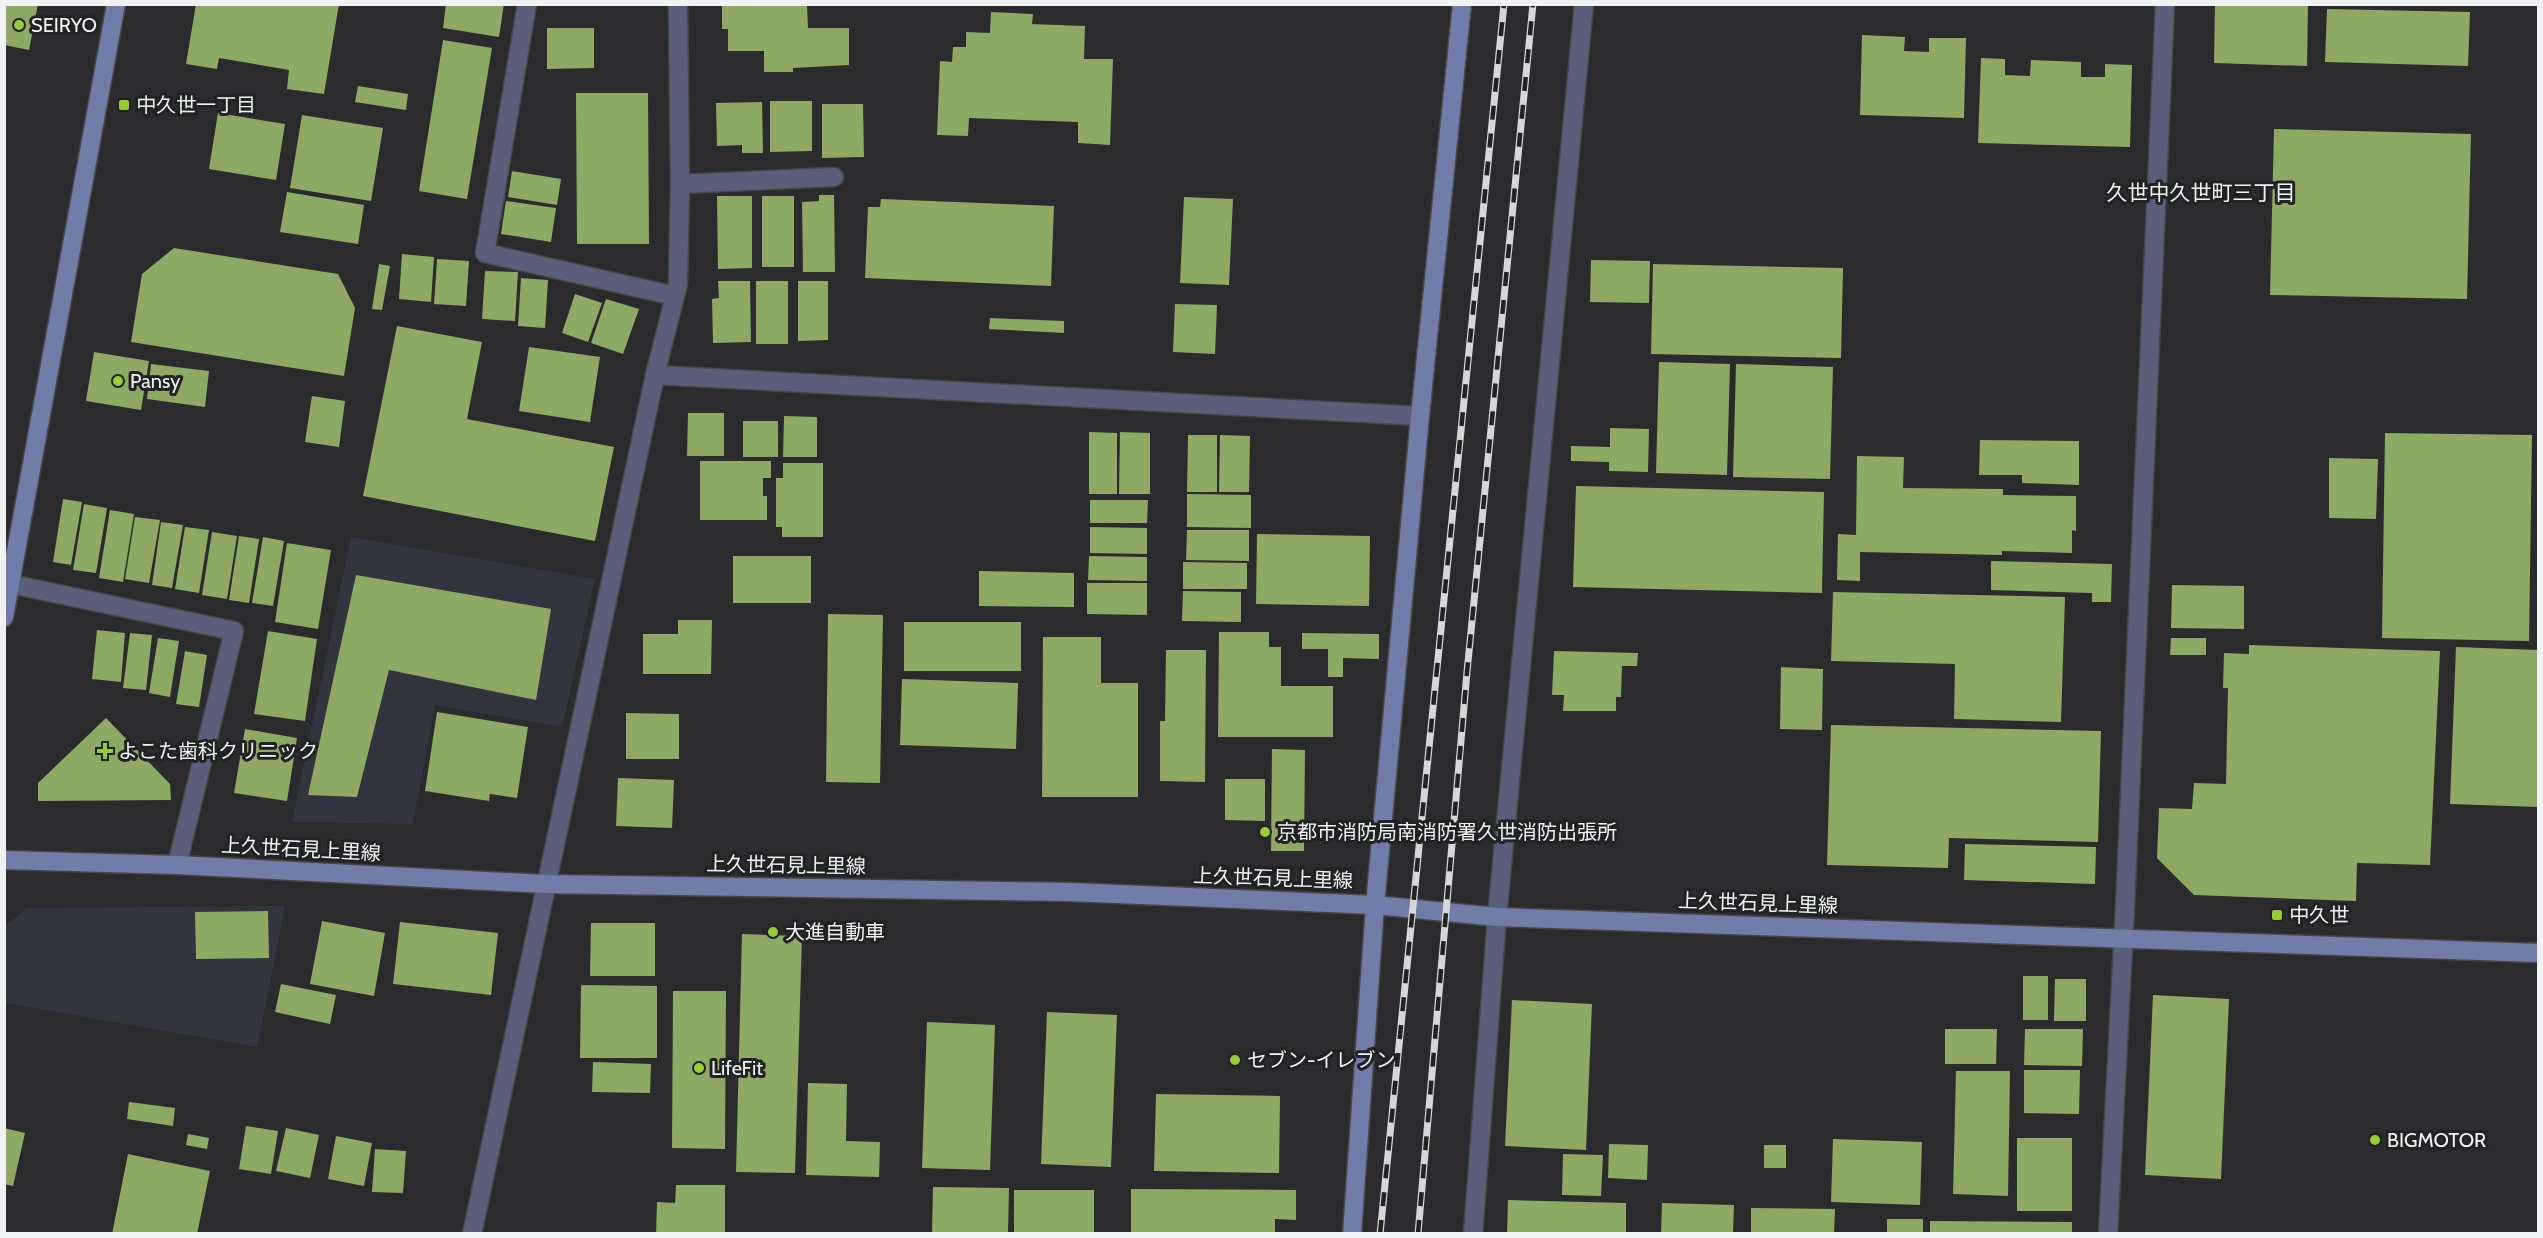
<svg xmlns="http://www.w3.org/2000/svg" width="2543" height="1238" viewBox="0 0 2543 1238" font-family="Cabin,'Noto Sans JP',sans-serif">
  <style>
    .built { fill: #33353e }
    .building { fill: #8da963 }
    .lines { fill: none; stroke-linecap: round; stroke-linejoin: round }
    .lane-casing { stroke: #47474a; stroke-width: 21 }
    .street-casing { stroke: #47474a; stroke-width: 21 }
    .secondary-casing { stroke: #47474a; stroke-width: 21 }
    .lane { stroke: #595f7b; stroke-width: 18 }
    .street { stroke: #595f7b; stroke-width: 18 }
    .secondary { stroke: #727ca8; stroke-width: 18 }
    .rail-casing { stroke: #d6d7d8; stroke-width: 7 }
    .rail { stroke: #212224; stroke-width: 4.5; stroke-dasharray: 14; stroke-linecap: butt }
    .poi-dot { fill: #98cb36; stroke: #212224; stroke-width: 2 }
    .labels { text-anchor: middle; dominant-baseline: central; stroke-width: 6; stroke-linejoin: round; paint-order: stroke }
    .poi-label { font-size: 20px; fill: #f1f2f3; stroke: #212224; text-anchor: start }
    .street-label { font-size: 20px; fill: #f1f2f3; stroke: #212224 }
    .neighbourhood-label { font-size: 21px; fill: #f1f2f3; stroke: #212224 }
  </style>
  <rect width="100%" height="100%" fill="#2b2b2e"/>
  <g class="built">
    <polygon points="351,537 595,579 562,727 435,705 413,824 292,822"/>
    <polygon points="285,906 257,1047 5,1003 5,926 27,908"/>
  </g>
  <g class="building">
    <polygon points="4,4 38,4 29,50 4,45"/>
    <polygon points="196,4 339,4 324,94 287,89 289,70 219,58 217,69 186,64"/>
    <polygon points="446,4 504,4 499,37 443,28"/>
    <polygon points="722,4 807,4 808,28 849,28 849,65 793,68 793,72 764,72 764,51 728,51 728,29 722,29"/>
    <polygon points="2215,4 2308,4 2307,66 2214,63"/>
    <polygon points="2327,9 2470,12 2468,66 2325,62"/>
    <polygon points="991,12 1033,14 1032,24 1085,26 1084,59 1113,59 1110,145 1078,143 1078,122 969,118 968,136 937,135 940,61 952,62 953,47 966,47 966,32 990,33"/>
    <polygon points="547,28 594,28 594,68 547,69"/>
    <polygon points="1862,35 1905,37 1904,51 1929,52 1929,38 1966,38 1964,118 1860,115"/>
    <polygon points="443,40 492,48 467,199 419,191"/>
    <polygon points="1981,58 2005,59 2005,75 2030,76 2031,60 2081,62 2081,77 2105,77 2105,64 2132,65 2130,147 1978,143"/>
    <polygon points="358,86 408,94 406,110 355,102"/>
    <polygon points="576,93 648,93 649,244 577,244"/>
    <polygon points="770,101 812,101 812,151 770,152"/>
    <polygon points="762,102 763,153 742,153 742,145 717,146 716,103"/>
    <polygon points="822,104 863,104 864,157 822,158"/>
    <polygon points="218,113 285,124 276,180 209,169"/>
    <polygon points="302,115 383,128 371,201 290,188"/>
    <polygon points="2274,129 2471,134 2467,299 2270,295"/>
    <polygon points="512,171 561,179 557,205 508,197"/>
    <polygon points="287,192 364,205 358,244 280,232"/>
    <polygon points="819,195 834,195 835,272 803,272 802,202 819,201"/>
    <polygon points="717,196 752,196 752,268 718,269"/>
    <rect x="762" y="196" width="32" height="71"/>
    <polygon points="1184,197 1233,199 1229,285 1180,283"/>
    <polygon points="881,199 1054,206 1051,286 865,278 868,207 880,207"/>
    <polygon points="506,201 556,208 551,242 501,234"/>
    <polygon points="174,248 338,274 355,308 344,376 131,342 142,274"/>
    <polygon points="402,254 434,257 431,302 399,299"/>
    <polygon points="437,259 469,261 466,306 434,304"/>
    <polygon points="1591,260 1650,261 1649,303 1590,302"/>
    <polygon points="379,264 390,266 382,310 372,309"/>
    <polygon points="1653,264 1843,268 1841,358 1651,354"/>
    <polygon points="485,271 518,272 515,321 482,319"/>
    <polygon points="521,278 548,280 545,328 518,326"/>
    <polygon points="718,281 750,281 751,342 713,343 712,299 719,298"/>
    <rect x="756" y="281" width="32" height="63"/>
    <polygon points="798,281 828,281 828,340 798,341"/>
    <polygon points="575,294 602,303 588,342 562,333"/>
    <polygon points="606,299 639,309 623,354 591,343"/>
    <polygon points="1175,304 1217,305 1215,354 1173,352"/>
    <polygon points="990,318 1064,321 1064,333 989,329"/>
    <polygon points="397,326 482,342 467,419 614,447 595,541 363,496"/>
    <polygon points="529,347 600,357 590,422 519,411"/>
    <polygon points="94,352 149,361 141,410 86,401"/>
    <polygon points="1659,362 1730,364 1727,475 1656,473"/>
    <polygon points="151,364 209,371 205,407 147,399"/>
    <polygon points="1736,364 1833,367 1830,479 1733,477"/>
    <polygon points="312,396 345,401 339,447 305,442"/>
    <polygon points="688,413 724,413 724,456 687,456"/>
    <polygon points="784,416 817,417 817,457 783,457"/>
    <rect x="743" y="421" width="35" height="36"/>
    <polygon points="1610,428 1649,429 1648,472 1609,471 1609,462 1571,461 1571,446 1610,447"/>
    <polygon points="1089,432 1117,433 1117,494 1089,494"/>
    <polygon points="1120,432 1150,433 1150,494 1119,494"/>
    <polygon points="2385,433 2532,435 2529,641 2382,638"/>
    <polygon points="1188,435 1217,435 1217,492 1187,492"/>
    <polygon points="1220,435 1250,436 1249,492 1219,492"/>
    <polygon points="1980,440 2079,441 2079,485 2022,483 2022,475 1979,475"/>
    <polygon points="1857,456 1904,457 1903,488 2003,489 2003,495 2076,496 2076,531 2072,530 2072,553 2002,551 2002,555 1860,552 1860,581 1837,580 1838,534 1856,535"/>
    <polygon points="2329,458 2378,459 2376,519 2329,518"/>
    <polygon points="700,461 771,461 771,478 763,478 763,496 767,496 767,520 700,520"/>
    <polygon points="783,463 823,463 823,537 782,537 782,527 776,527 776,478 783,478"/>
    <polygon points="1576,486 1824,492 1822,593 1573,587"/>
    <polygon points="1187,494 1251,495 1251,528 1187,527"/>
    <polygon points="63,499 82,502 71,565 53,562"/>
    <polygon points="1090,500 1148,500 1147,523 1090,523"/>
    <polygon points="84,504 107,508 96,573 73,570"/>
    <polygon points="110,510 134,514 123,582 99,578"/>
    <polygon points="135,517 160,520 149,583 125,579"/>
    <polygon points="161,522 183,525 172,588 152,585"/>
    <polygon points="185,527 209,530 199,593 175,589"/>
    <polygon points="1090,527 1147,528 1147,554 1090,553"/>
    <polygon points="1187,530 1249,530 1249,561 1186,560"/>
    <polygon points="212,532 237,536 227,599 202,595"/>
    <polygon points="1257,534 1370,536 1369,606 1256,604"/>
    <polygon points="239,536 259,539 249,603 229,600"/>
    <polygon points="263,537 284,541 273,606 252,603"/>
    <polygon points="287,543 331,550 318,629 275,622"/>
    <rect x="733" y="556" width="78" height="47"/>
    <polygon points="1089,556 1147,557 1147,581 1088,580"/>
    <polygon points="1991,561 2112,564 2111,602 2092,602 2092,593 1991,590"/>
    <polygon points="1183,562 1247,563 1247,589 1183,589"/>
    <polygon points="979,571 1074,573 1074,607 979,606"/>
    <polygon points="356,575 551,609 536,700 389,670 357,797 308,795"/>
    <polygon points="1087,583 1147,583 1147,615 1087,614"/>
    <polygon points="2172,585 2244,586 2244,629 2171,628"/>
    <polygon points="1183,591 1241,592 1241,622 1182,621"/>
    <polygon points="1833,592 2065,597 2061,722 1954,719 1955,664 1831,661"/>
    <polygon points="828,614 883,615 880,783 826,782"/>
    <polygon points="678,620 712,620 711,674 643,674 643,634 678,634"/>
    <rect x="904" y="622" width="117" height="49"/>
    <polygon points="97,630 125,633 121,682 92,679"/>
    <polygon points="268,631 317,639 305,721 254,714"/>
    <polygon points="1219,632 1269,632 1269,647 1281,647 1281,686 1333,686 1333,737 1218,737"/>
    <polygon points="130,633 152,635 146,690 123,688"/>
    <polygon points="1302,633 1379,634 1379,659 1343,658 1343,677 1328,677 1328,649 1302,649"/>
    <polygon points="1043,637 1101,637 1101,683 1138,683 1138,797 1042,797"/>
    <polygon points="158,638 179,641 170,697 149,693"/>
    <polygon points="2171,638 2206,638 2206,655 2170,655"/>
    <polygon points="2249,645 2440,651 2430,865 2357,863 2356,901 2194,895 2157,858 2159,808 2192,809 2194,783 2226,784 2228,688 2223,688 2224,653 2249,654"/>
    <polygon points="2456,647 2538,650 2538,807 2450,804"/>
    <polygon points="1166,650 1206,650 1205,782 1160,781 1160,721 1165,721"/>
    <polygon points="185,651 207,655 199,707 176,704"/>
    <polygon points="1554,651 1638,653 1637,666 1622,666 1621,697 1616,697 1616,711 1563,711 1564,695 1552,695"/>
    <polygon points="1781,667 1823,669 1822,730 1780,729"/>
    <polygon points="902,679 1018,683 1016,749 900,745"/>
    <polygon points="437,712 528,727 517,798 490,794 489,801 425,791"/>
    <polygon points="626,713 679,714 679,759 626,759"/>
    <polygon points="106,718 170,784 171,800 38,801 38,783"/>
    <polygon points="1831,725 2101,731 2098,842 1949,838 1948,868 1827,865"/>
    <polygon points="245,729 297,738 287,801 234,793"/>
    <polygon points="1272,749 1305,750 1304,851 1271,851"/>
    <polygon points="618,778 674,780 672,828 616,826"/>
    <polygon points="1225,779 1265,779 1265,821 1225,820"/>
    <polygon points="1965,844 2096,847 2095,884 1964,880"/>
    <polygon points="268,911 269,958 196,959 195,912"/>
    <polygon points="322,921 385,933 374,996 310,984"/>
    <polygon points="400,922 498,933 491,995 393,984"/>
    <polygon points="591,923 655,923 655,976 590,976"/>
    <polygon points="742,934 802,936 795,1173 736,1172"/>
    <rect x="2023" y="976" width="25" height="44"/>
    <polygon points="2055,979 2086,979 2086,1021 2054,1021"/>
    <polygon points="281,984 336,995 330,1024 275,1012"/>
    <polygon points="581,985 657,986 657,1058 580,1058"/>
    <polygon points="673,991 726,991 725,1149 672,1148"/>
    <polygon points="2153,995 2229,999 2221,1179 2145,1175"/>
    <polygon points="1512,1000 1592,1004 1586,1150 1505,1146"/>
    <polygon points="1047,1012 1117,1015 1111,1167 1041,1164"/>
    <polygon points="927,1022 995,1025 990,1170 922,1168"/>
    <polygon points="1945,1029 1997,1029 1996,1064 1945,1064"/>
    <polygon points="2025,1029 2083,1029 2082,1066 2024,1065"/>
    <polygon points="593,1062 651,1064 650,1093 592,1092"/>
    <polygon points="2024,1070 2080,1070 2079,1114 2024,1113"/>
    <polygon points="1956,1071 2010,1071 2008,1196 1953,1194"/>
    <polygon points="808,1083 847,1084 846,1141 880,1142 879,1177 806,1175"/>
    <polygon points="1156,1094 1280,1096 1279,1173 1154,1171"/>
    <polygon points="129,1102 175,1108 173,1126 127,1119"/>
    <polygon points="246,1126 278,1131 271,1174 239,1169"/>
    <polygon points="4,1128 25,1133 13,1186 4,1184"/>
    <polygon points="286,1128 319,1135 310,1178 276,1171"/>
    <polygon points="188,1134 209,1138 207,1149 186,1145"/>
    <polygon points="336,1136 372,1143 364,1186 328,1179"/>
    <rect x="2017" y="1138" width="55" height="73"/>
    <polygon points="1833,1139 1922,1142 1920,1205 1831,1202"/>
    <polygon points="1609,1144 1648,1145 1647,1180 1608,1178"/>
    <rect x="1764" y="1145" width="22" height="23"/>
    <polygon points="375,1149 406,1151 403,1193 372,1192"/>
    <polygon points="128,1154 210,1171 197,1234 112,1234"/>
    <polygon points="1563,1154 1603,1155 1601,1196 1562,1195"/>
    <polygon points="676,1185 725,1185 725,1234 656,1234 657,1202 675,1203"/>
    <polygon points="933,1187 1009,1188 1008,1234 932,1234"/>
    <polygon points="1131,1189 1296,1190 1296,1220 1275,1219 1275,1234 1131,1233"/>
    <rect x="1014" y="1190" width="80" height="44"/>
    <polygon points="1508,1200 1626,1203 1626,1234 1507,1234"/>
    <polygon points="1662,1203 1734,1205 1733,1234 1661,1234"/>
    <polygon points="1751,1208 1835,1209 1834,1234 1751,1234"/>
    <rect x="1887" y="1219" width="36" height="15"/>
    <polygon points="1930,1221 2072,1222 2072,1234 1930,1234"/>
  </g>
  <g class="lines">
    <defs>
      <g id="lane">
        <polyline points="527,4 485,253 675,296"/>
        <polyline points="680,184 834,177"/>
        <polyline points="11,584 234,631 177,865"/>
      </g>
      <g id="street">
        <polyline points="655,375 1420,416"/>
        <polyline points="472,1234 655,375 678,284 680,184 678,4"/>
        <polyline points="1473,1234 1497,917 1584,4"/>
        <polyline points="2108,1234 2125,907 2165,4"/>
      </g>
      <g id="secondary">
        <polyline points="4,617 116,4"/>
        <polyline points="4,860 177,865 546,884 1070,892 1375,905 1497,917 2538,953"/>
        <polyline points="1352,1234 1375,905 1420,416 1462,4"/>
      </g>
    </defs>
    <use href="#lane" class="lane-casing"/>
    <use href="#street" class="street-casing"/>
    <use href="#secondary" class="secondary-casing"/>
    <use href="#lane" class="lane"/>
    <use href="#street" class="street"/>
    <use href="#secondary" class="secondary"/>
    <defs>
      <g id="rail">
        <polyline points="1380,1234 1504,4"/>
        <polyline points="1418,1234 1467,672 1533,4"/>
      </g>
    </defs>
    <use href="#rail" class="rail-casing"/>
    <use href="#rail" class="rail"/>
  </g>
  <g class="poi-dot">
    <circle cx="19" cy="25" r="6"/>
    <rect x="118" y="99" width="12" height="12" rx="3"/>
    <circle cx="118" cy="381" r="6"/>
    <path d="M102 742h6v6h6v6h-6v6h-6v-6h-6v-6h6z"/>
    <circle cx="1265" cy="832" r="6"/>
    <rect x="2271" y="909" width="12" height="12" rx="3"/>
    <circle cx="773" cy="932" r="6"/>
    <circle cx="1235" cy="1060" r="6"/>
    <circle cx="699" cy="1068" r="6"/>
    <circle cx="2375" cy="1140" r="6"/>
  </g>
  <g class="labels">
    <g class="poi-label">
      <text x="31" y="25">SEIRYO</text>
      <text x="136" y="105">中久世一丁目</text>
      <text x="130" y="381">Pansy</text>
      <text x="118" y="751">よこた歯科クリニック</text>
      <text x="1277" y="832">京都市消防局南消防署久世消防出張所</text>
      <text x="2289" y="915">中久世</text>
      <text x="785" y="932">大進自動車</text>
      <text x="1247" y="1060">セブン-イレブン</text>
      <text x="711" y="1068">LifeFit</text>
      <text x="2387" y="1140">BIGMOTOR</text>
    </g>
    <g class="street-label">
      <text transform="translate(301 849) rotate(3)">上久世石見上里線</text>
      <text transform="translate(786 865) rotate(1)">上久世石見上里線</text>
      <text transform="translate(1273 878) rotate(2)">上久世石見上里線</text>
      <text transform="translate(1758 903) rotate(2)">上久世石見上里線</text>
    </g>
    <g class="neighbourhood-label">
      <text x="2201" y="192">久世中久世町三丁目</text>
    </g>
  </g>
  <rect width="2543" height="1238" fill="none" stroke="#f1f2f3" stroke-width="12"/>
</svg>
